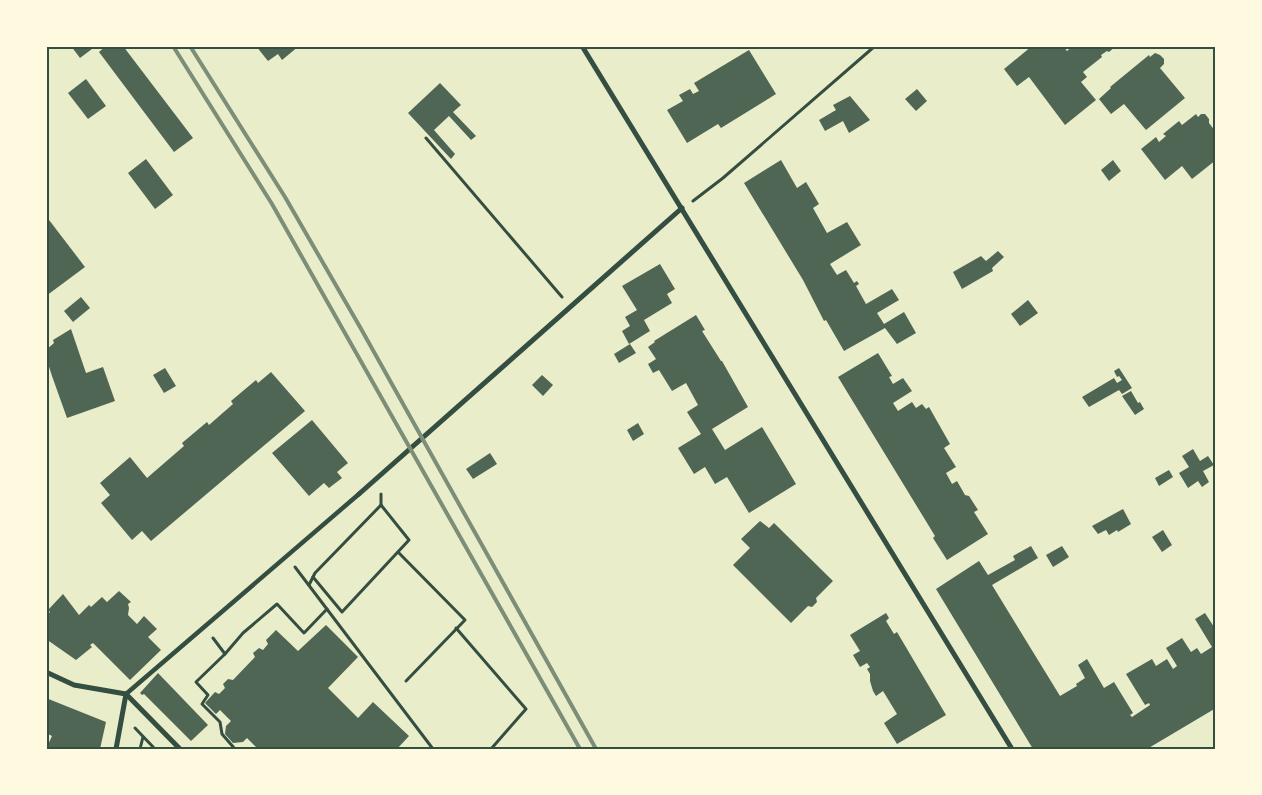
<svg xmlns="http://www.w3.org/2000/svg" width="1262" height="795" viewBox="0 0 1262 795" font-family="'Public Sans',sans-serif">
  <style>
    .building { fill: #4f6655 }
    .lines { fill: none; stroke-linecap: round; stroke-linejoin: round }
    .path { stroke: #344e41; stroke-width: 3 }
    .pedestrian { stroke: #344e41; stroke-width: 4.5 }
    .minor { stroke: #344e41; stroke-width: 5 }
    .rail { stroke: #7c8e77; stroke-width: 4 }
    .neatline { fill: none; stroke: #344e41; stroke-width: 2 }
  </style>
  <rect width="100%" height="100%" fill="#e9edc9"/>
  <g class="building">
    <polygon points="71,46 96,46 80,58"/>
    <polygon points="106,46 123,46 193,138 174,152 99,52"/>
    <polygon points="256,46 299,46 282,60 278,54 268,61"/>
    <polygon points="1032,46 1063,46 1067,51 1073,46 1116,46 1109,52 1107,51 1101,55 1102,57 1083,72 1087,77 1081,82 1096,100 1065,125 1029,77 1017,86 1004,69"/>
    <polygon points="749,50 776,94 721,128 718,124 687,143 667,110 683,101 679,95 690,89 693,94 699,91 694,83"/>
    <polygon points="1155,53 1160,55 1164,59 1164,64 1160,68 1185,98 1146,130 1124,104 1111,114 1099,99 1111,88 1110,87 1149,55 1150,57"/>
    <polygon points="86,79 106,106 88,119 68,93"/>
    <polygon points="440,83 461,105 453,112 476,136 471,140 449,116 434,130 455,154 451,159 408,113"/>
    <polygon points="917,89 927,101 916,111 905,99"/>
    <polygon points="850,96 870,120 849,133 843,121 825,131 819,120 836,110 833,105"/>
    <polygon points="1196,114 1198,117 1201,114 1205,114 1209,119 1209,123 1216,132 1216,160 1192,179 1182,166 1165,180 1141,149 1156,137 1159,142 1166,136 1163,134 1179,121 1182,125"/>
    <polygon points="146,159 173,195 155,209 128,173"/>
    <polygon points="781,160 797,188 806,182 819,204 813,208 827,233 847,222 861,245 830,264 837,275 846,270 854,283 857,281 859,284 856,286 866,304 892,289 899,300 877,313 884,324 904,312 916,333 897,344 885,328 844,351 826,320 824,321 803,280 744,183"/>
    <polygon points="1113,160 1121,171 1109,181 1101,170"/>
    <polygon points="46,216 85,267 46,296"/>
    <polygon points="998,251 1004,257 992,268 993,271 962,289 953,272 981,256 986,261"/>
    <polygon points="660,264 675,289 667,294 672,303 644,320 650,331 629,344 622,331 630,326 625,317 637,310 622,286"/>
    <polygon points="81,297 90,308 73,322 64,311"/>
    <polygon points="1028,300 1038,313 1020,326 1011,314"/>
    <polygon points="696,315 705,330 702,331 721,361 722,361 748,407 712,429 725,450 762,427 796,484 749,513 727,477 715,484 705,467 694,474 678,448 701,434 687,412 698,405 686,383 672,391 659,370 653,373 648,364 656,359 648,347 655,342 654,341"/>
    <polygon points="71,329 86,373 103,367 115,401 67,418 52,376 46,357 46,350 54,343 53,340"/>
    <polygon points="630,344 636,353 619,363 614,354"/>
    <polygon points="878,353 892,376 889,377 893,384 903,378 912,391 893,403 898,411 912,402 916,408 922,404 926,409 929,407 950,444 944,448 956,467 946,473 952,484 957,481 965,495 969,496 978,510 974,512 988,534 947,560 933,538 935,536 838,377"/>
    <polygon points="165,368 176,386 164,393 153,375"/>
    <polygon points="1119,368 1132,388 1122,394 1119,390 1089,407 1082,397 1114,378 1117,383 1122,380 1119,376 1117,377 1114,371"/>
    <polygon points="271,372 305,411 151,541 142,531 132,540 101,503 110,495 100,483 130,457 147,478 184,446 182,443 207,422 209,425 233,404 231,401 256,380 258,383"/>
    <polygon points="542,375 553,385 543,396 532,385"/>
    <polygon points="1131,391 1138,403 1140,402 1144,409 1135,415 1122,396"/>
    <polygon points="312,420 348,463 337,472 342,478 329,488 324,483 309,496 272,453"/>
    <polygon points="638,423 644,434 633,441 627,430"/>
    <polygon points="1193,449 1200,461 1208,456 1214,465 1203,471 1209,482 1202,487 1198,481 1188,488 1179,473 1189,467 1182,456"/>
    <polygon points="490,453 497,464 473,479 466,469"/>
    <polygon points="1169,470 1173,477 1159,486 1155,478"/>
    <polygon points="1123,509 1131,524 1118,532 1117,530 1109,535 1106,530 1098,534 1092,526"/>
    <polygon points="760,521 769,528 774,523 833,581 816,598 817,602 812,607 808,606 791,623 733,565 750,548 741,539"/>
    <polygon points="1163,530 1172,545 1162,552 1152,537"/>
    <polygon points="1031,546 1038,558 992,585 1060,696 1077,686 1076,684 1085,678 1078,665 1087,659 1104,688 1114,682 1133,713 1130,715 1132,717 1150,705 1149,703 1145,705 1126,674 1152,659 1156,666 1167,659 1173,669 1177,666 1166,648 1182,638 1191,652 1197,648 1201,654 1212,647 1195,619 1205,613 1216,630 1216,708 1147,749 1033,749 936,589 979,561 988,575 1015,560 1013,556"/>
    <polygon points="1062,546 1069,557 1053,567 1046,555"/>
    <polygon points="119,591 131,602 128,604 129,608 128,615 137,624 144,616 157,629 148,637 161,650 130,680 93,643 90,645 92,647 76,660 46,639 46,617 50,612 48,610 63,594 79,615 89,605 91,607 102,597 107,602"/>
    <polygon points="886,613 889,618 886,621 894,634 897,632 946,715 897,744 884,723 897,714 883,691 876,696 873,691 870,681 870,674 867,669 870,667 867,663 860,667 853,655 860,651 850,635"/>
    <polygon points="326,625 358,657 328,688 358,718 373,702 409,736 397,749 258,749 247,738 243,742 233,743 225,734 226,726 231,721 220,710 216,714 205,703 215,692 219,694 225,688 223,684 228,679 233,680 255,657 253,653 259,648 263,650 268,644 266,640 276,630 298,651"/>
    <polygon points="158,673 208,725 191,741 144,694 142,695 140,693"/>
    <polygon points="46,698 106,722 100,749 46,749 52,736 46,733"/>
  </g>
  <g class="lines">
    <g class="path">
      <polyline points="426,138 562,297"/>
      <polyline points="693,201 723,178 875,46"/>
      <polyline points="398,552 465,620 406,681"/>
      <polyline points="295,567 433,749"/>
      <polyline points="313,577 342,612 409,540 381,505"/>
      <polyline points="309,585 315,573 381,505 381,494"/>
      <polyline points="456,628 526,709 491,749"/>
      <polyline points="213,638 225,654 243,633 277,604 304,633 327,609"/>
      <polyline points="225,654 196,682 208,695 202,704 220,722 222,734 235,749"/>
      <polyline points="135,728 155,749"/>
      <polyline points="140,749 143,737"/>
    </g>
    <polyline class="pedestrian" points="126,694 359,494"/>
    <g class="minor">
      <polyline points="582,46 1012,749"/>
      <polyline points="359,494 682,208"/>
      <polyline points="46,672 74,685 126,694 180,749"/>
      <polyline points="116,749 126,694"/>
    </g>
    <g class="rail">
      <polyline points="173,46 272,204 580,749"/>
      <polyline points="190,46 285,197 360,327 596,749"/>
    </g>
  </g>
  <rect width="1262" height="795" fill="none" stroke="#fefae0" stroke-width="95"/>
  <rect x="48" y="48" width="1166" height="700" class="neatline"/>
</svg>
